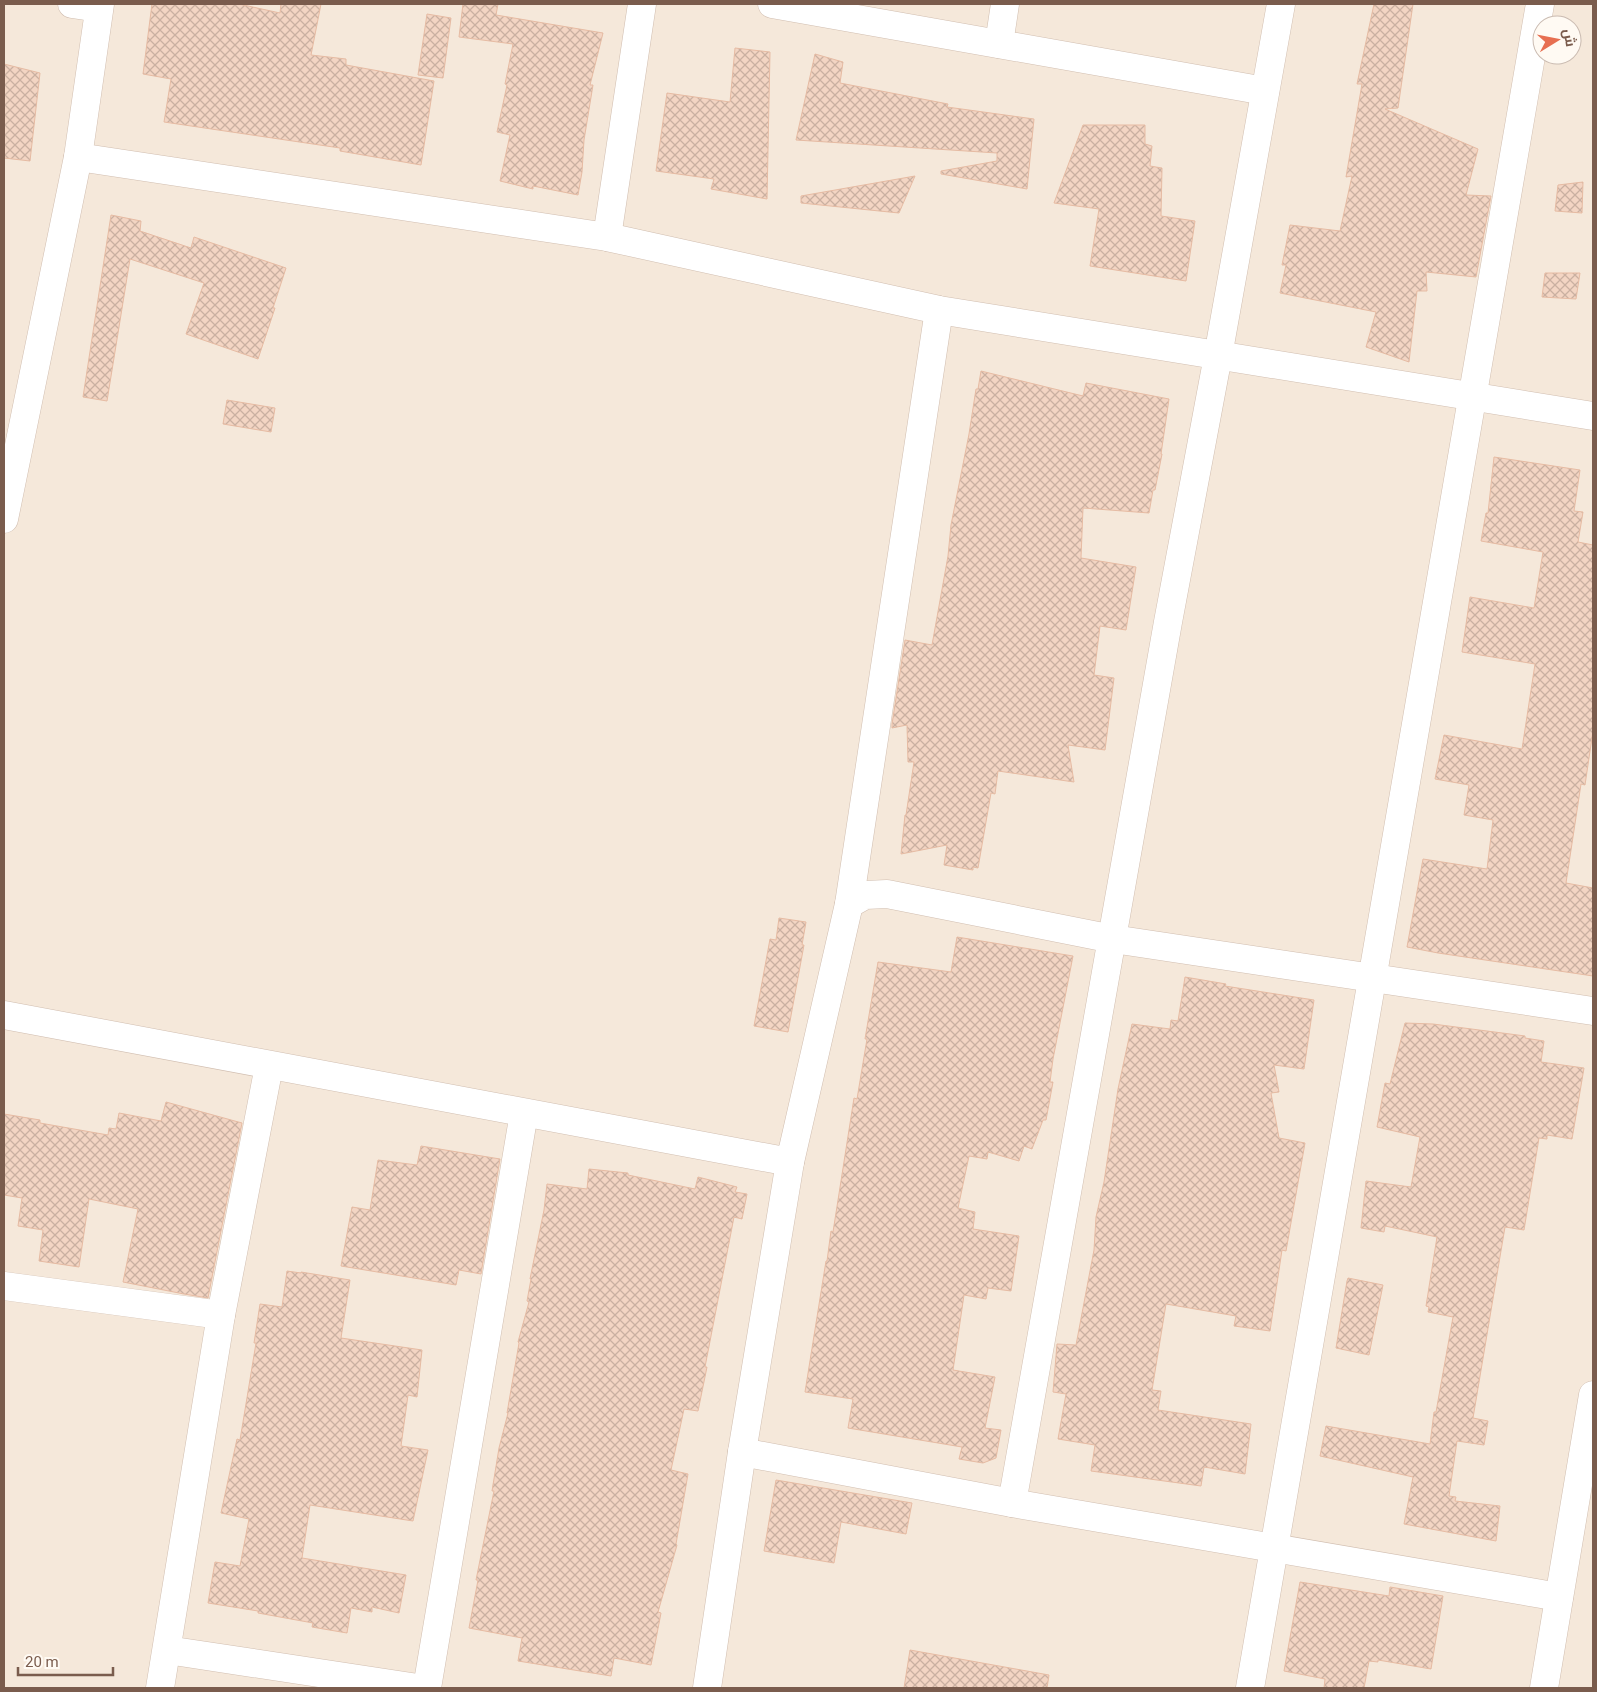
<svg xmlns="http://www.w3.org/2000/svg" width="1597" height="1692" viewBox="0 0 1597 1692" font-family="Roboto,Cairo,sans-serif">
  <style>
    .residential { fill: #f5e8da; fill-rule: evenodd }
    .building { fill: url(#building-cross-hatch); stroke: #e6bba3 }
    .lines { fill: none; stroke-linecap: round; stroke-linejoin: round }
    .minor-casing { stroke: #d1beb0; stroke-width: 29 }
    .minor { stroke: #fff; stroke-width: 28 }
  </style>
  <defs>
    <pattern id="building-cross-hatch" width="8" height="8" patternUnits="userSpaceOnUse" patternTransform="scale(1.25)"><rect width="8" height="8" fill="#f3d5c3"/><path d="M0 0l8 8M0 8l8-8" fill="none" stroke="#cab0a1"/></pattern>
  </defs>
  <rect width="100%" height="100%" fill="#fdf6ec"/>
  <path class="residential" d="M4 4H1593V1688H4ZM1542 25H1572V55H1542Z"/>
  <g class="building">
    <polygon points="152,4 239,4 280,13 281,4 321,4 311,55 346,59 346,65 434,81 421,165 340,151 340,148 164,122 171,79 143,74"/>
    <polygon points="463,4 498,4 496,15 603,33 590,85 593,85 584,140 582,172 578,195 533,186 533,189 500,181 510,135 497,132 507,85 505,84 513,44 459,37"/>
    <polygon points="1374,4 1413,4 1398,108 1385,109 1478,149 1466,195 1491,196 1476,277 1426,272 1427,291 1417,291 1409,362 1366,347 1376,312 1280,293 1286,265 1282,265 1290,225 1340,231 1352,176 1346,177 1362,84 1357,84"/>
    <polygon points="427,14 451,18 443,78 418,75"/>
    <polygon points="735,48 770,52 767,199 711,189 714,179 656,171 667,93 730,102"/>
    <polygon points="815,54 843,62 840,83 948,104 947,107 1034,119 1027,189 941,174 941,171 997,161 997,153 796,140"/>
    <polygon points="4,64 40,73 30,161 4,158"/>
    <polygon points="1083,125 1145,125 1145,144 1152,146 1150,166 1162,168 1161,216 1195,221 1186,281 1090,266 1099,209 1054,203"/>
    <polygon points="915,176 899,213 801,203 801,196"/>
    <polygon points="1583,182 1582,213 1555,211 1558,185"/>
    <polygon points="111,215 141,221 140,231 191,248 194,237 286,268 273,308 275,308 258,359 186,334 204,283 130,259 107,401 83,397"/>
    <polygon points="1545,273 1580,273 1576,299 1542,297"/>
    <polygon points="981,371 1083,396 1086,383 1169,399 1161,454 1162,454 1155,490 1153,490 1149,513 1083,508 1081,558 1136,567 1126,630 1100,626 1094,675 1114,678 1105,750 1068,745 1074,782 998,771 995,794 991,793 978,868 973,867 973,870 944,865 947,845 901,854 905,815 906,815 914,762 908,762 907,725 892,728 892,724 905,640 932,645 948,556 951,525 969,434 976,389 978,389"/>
    <polygon points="227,400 275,408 271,432 223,424"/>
    <polygon points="1494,457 1580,470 1574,511 1583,512 1578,542 1593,545 1593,731 1585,785 1581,784 1566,883 1593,888 1593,976 1438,953 1407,947 1423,859 1487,869 1493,820 1464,815 1469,785 1435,779 1444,735 1522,749 1535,664 1462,652 1470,597 1534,608 1543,552 1481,541 1486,513 1488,513"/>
    <polygon points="779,918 806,922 802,945 804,945 788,1032 754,1026 770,939 776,940"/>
    <polygon points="957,937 1073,956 1053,1059 1050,1082 1053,1082 1046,1120 1043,1120 1032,1149 1024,1146 1019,1161 988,1152 987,1159 969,1156 958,1208 975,1212 973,1229 1019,1236 1011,1291 988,1288 986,1299 964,1295 953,1370 995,1377 985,1428 1001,1430 996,1458 983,1463 959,1459 962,1447 848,1428 853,1399 805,1392 826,1261 827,1261 831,1231 833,1232 854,1098 857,1099 867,1039 865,1039 878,962 951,972"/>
    <polygon points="1185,977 1226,984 1225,986 1314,1000 1304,1069 1274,1065 1279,1092 1271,1093 1279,1138 1305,1143 1286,1251 1282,1250 1270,1331 1234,1326 1236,1316 1166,1304 1152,1390 1161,1391 1158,1410 1251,1424 1245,1474 1204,1467 1201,1486 1091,1471 1095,1445 1058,1439 1066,1394 1053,1392 1057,1344 1076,1345 1094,1250 1096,1217 1104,1182 1118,1089 1132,1024 1170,1029 1171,1020 1178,1021"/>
    <polygon points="1405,1023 1433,1024 1510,1034 1525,1036 1525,1038 1544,1041 1541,1062 1584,1068 1572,1139 1547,1135 1547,1139 1539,1138 1524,1230 1505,1227 1473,1418 1488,1421 1484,1445 1457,1441 1449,1496 1456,1497 1455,1501 1500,1506 1496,1541 1404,1524 1413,1477 1320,1456 1326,1426 1430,1444 1434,1412 1436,1412 1453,1317 1428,1312 1429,1307 1426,1306 1437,1237 1385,1226 1384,1232 1361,1228 1366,1181 1411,1187 1420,1137 1377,1127 1385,1083 1390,1084"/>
    <polygon points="166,1102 242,1123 208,1298 184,1294 123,1282 138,1209 89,1199 79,1267 39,1261 43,1230 18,1226 22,1198 4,1195 4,1114 40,1120 40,1123 108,1135 109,1128 116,1129 119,1113 161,1121"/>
    <polygon points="421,1146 500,1159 481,1274 459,1270 456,1285 341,1266 352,1207 370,1210 378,1160 417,1165"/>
    <polygon points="589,1169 628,1173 628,1175 695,1189 698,1177 737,1187 735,1192 747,1194 742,1219 734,1217 705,1367 707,1367 698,1411 684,1409 671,1470 688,1474 676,1544 677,1545 658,1612 661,1613 651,1665 614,1658 611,1676 518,1661 522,1638 469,1628 478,1580 476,1580 494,1491 492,1491 499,1448 508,1413 507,1413 519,1343 518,1342 529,1302 527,1301 531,1279 530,1279 544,1210 547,1184 587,1189"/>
    <polygon points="287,1271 301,1273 301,1272 350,1280 341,1338 422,1350 417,1397 408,1395 401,1446 428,1450 413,1521 310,1505 302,1558 406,1575 399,1613 372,1607 372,1612 351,1608 347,1633 312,1627 313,1623 258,1613 258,1611 208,1603 215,1562 240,1566 249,1519 221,1513 237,1439 240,1440 243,1422 256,1343 254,1343 260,1304 282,1307"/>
    <polygon points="1348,1278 1383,1285 1369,1355 1336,1348 1347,1281"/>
    <polygon points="776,1480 912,1503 906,1534 841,1522 834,1563 764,1551"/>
    <polygon points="1300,1582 1389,1596 1390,1587 1443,1596 1431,1669 1378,1660 1378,1662 1369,1661 1364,1688 1324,1688 1325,1679 1284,1671"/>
    <polygon points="910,1650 1049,1675 1047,1688 904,1688"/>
  </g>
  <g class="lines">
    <defs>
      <g id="minor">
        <polyline points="72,4 99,8"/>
        <polyline points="772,4 1265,91"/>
        <polyline points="999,44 1005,4"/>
        <polyline points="78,157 607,237 939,310 1593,416"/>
        <polyline points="607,237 642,4"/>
        <polyline points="4,519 78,157 100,4"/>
        <polyline points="849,904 939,310"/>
        <polyline points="4,1015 790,1162 849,904 865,895 887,894 1113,939 1593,1011"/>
        <polyline points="4,1286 221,1315"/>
        <polyline points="742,1452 1012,1503 1559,1597"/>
        <polyline points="1012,1503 1168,622 1218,356 1281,4"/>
        <polyline points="167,1650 418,1688"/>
        <polyline points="160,1688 221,1315 269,1066"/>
        <polyline points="427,1688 524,1113"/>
        <polyline points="707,1688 742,1452 790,1162"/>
        <polyline points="1250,1688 1540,4"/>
        <polyline points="1544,1688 1593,1395"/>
      </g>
    </defs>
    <use href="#minor" class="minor-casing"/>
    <use href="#minor" class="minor"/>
  </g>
  <rect width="1597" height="1692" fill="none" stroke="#7a5c4d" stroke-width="10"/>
  <g transform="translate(1557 40) rotate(80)"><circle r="24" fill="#fffaf3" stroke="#cabbb1"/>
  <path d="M0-4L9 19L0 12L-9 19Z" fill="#e76f51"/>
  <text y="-8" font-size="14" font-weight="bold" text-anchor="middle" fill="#7a5c4d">ش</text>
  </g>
  <path d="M18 1667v8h95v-8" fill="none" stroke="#7a5c4d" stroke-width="2.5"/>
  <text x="25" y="1667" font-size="15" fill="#7a5c4d" stroke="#fffaf3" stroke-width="4" paint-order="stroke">20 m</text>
</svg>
